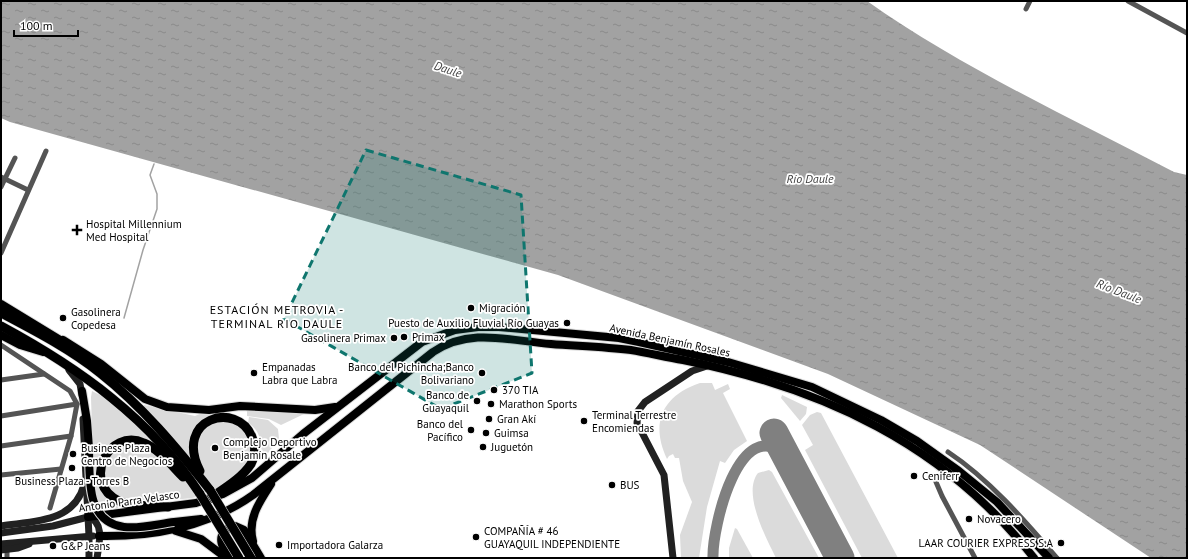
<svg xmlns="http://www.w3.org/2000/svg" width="1188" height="559" viewBox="0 0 1188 559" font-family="'PT Sans',sans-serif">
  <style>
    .green { fill: #dbdbdb }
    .water { fill: url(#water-ripples) }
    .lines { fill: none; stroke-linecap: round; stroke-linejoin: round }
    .stream { stroke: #a2a2a2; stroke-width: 1.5 }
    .taxiway { stroke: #808080; stroke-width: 11 }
    .runway { stroke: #808080; stroke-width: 29 }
    .primary-casing { stroke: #dbdbdb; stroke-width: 10 }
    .highway-casing { stroke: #dbdbdb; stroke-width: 10 }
    .street { stroke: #545454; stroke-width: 5 }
    .secondary { stroke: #212121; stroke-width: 7 }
    .primary { stroke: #000; stroke-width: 8 }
    .highway { stroke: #000; stroke-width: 9 }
    .primary-bridge-casing { stroke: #dbdbdb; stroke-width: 10; stroke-linecap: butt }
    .highway-bridge-casing { stroke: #dbdbdb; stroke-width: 10; stroke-linecap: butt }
    .primary-bridge { stroke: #000; stroke-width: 8 }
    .highway-bridge { stroke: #000; stroke-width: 9 }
    .marked { fill: #0f766e; fill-opacity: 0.2; stroke: #0f766e; stroke-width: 3; stroke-dasharray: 8 5; stroke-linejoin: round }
    .poi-dot { fill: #000; stroke: #fff; stroke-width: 1.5 }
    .labels { text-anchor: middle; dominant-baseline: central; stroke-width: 3.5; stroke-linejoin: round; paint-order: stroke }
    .poi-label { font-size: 11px; fill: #000; stroke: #fff; text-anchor: start }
    .street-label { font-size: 11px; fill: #000; stroke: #fff }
    .water-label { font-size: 12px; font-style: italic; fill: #434343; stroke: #fff }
    .neighbourhood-label { font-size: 12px; letter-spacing: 1px; fill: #000; stroke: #fff }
  </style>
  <defs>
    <pattern id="water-ripples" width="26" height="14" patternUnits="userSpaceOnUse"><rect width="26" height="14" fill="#a2a2a2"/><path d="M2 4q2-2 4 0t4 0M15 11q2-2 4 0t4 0" fill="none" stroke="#8a8a8a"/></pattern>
  </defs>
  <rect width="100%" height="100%" fill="#fff"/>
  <g class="green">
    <path d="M700 383H712L715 390 728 384 730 389 723 393 747 441 734 450 725 463 720 461 707 507 699 558H681L680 535 692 502 683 481 679 458H675L673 454 669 456 667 459C650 423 662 396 700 383Z"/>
    <path d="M92 391 108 399 182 452 144 408V405L195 416 200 414 214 415 206 426C211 424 216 421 220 421 241 421 257 441 248 461 239 479 215 491 196 497 181 501 152 499 135 500L129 507 100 511 94 500 91 397Z"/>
    <polygon points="782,395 807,407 806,414 800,421 781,398"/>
    <polygon points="247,410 304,414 281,425 269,419 247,416"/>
    <polygon points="817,412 821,413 898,558 862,558 805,450 813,445 802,425 810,415"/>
    <path d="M249 417 268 420 278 429 279 439 268 453 263 452 261 449C261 438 258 429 248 423Z"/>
    <path d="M769 470 772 472 819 558H776C766 538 742 493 758 473Z"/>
    <polygon points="735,528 737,529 753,558 729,558 729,548"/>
  </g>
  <path class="water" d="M1 1H867C962 68 1071 118 1174 172L1187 175V558H1151L980 445 828 374 558 275 10 122 1 118Z"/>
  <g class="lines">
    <polyline class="stream" points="124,318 143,250 157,209 157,194 150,175 154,164"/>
    <path class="taxiway" d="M713 558C712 528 739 411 787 456"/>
    <polyline class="runway" points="774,433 840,558"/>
    <defs>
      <g id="primary">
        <polyline points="1,304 65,343"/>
        <polyline points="1,335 20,345 43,352"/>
        <polyline points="63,340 101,364 145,399 167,407 209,410 240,406 315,410 335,407"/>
        <polyline points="82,391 87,421 89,448"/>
        <polyline points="88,517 196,503 223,494 252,478 303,434 422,342 455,330 478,327 499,327 619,338 639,342 728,362 812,387 881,420 917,441 959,471 997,502 1049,558"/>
        <polyline points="174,522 201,519"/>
        <polyline points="176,531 201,539 225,557"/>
        <path d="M99 536C154 537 208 527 253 495L433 352C471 327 510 341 551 344 577 346 604 347 631 350 648 353 666 357 683 360 823 388 944 444 1034 558"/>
        <path d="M253 541C247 519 260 501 271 484"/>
        <path d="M229 558C223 548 217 540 225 530L235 526 244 530 261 558"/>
      </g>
      <g id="highway">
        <path d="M1 313C35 331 70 349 100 373 142 406 177 448 210 490"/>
        <path d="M1 326C79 368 151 419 200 494"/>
        <path d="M200 471C173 418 237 400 252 437 256 446 255 456 251 464 241 479 223 489 209 499"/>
        <path d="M168 507C153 506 133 507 119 501 81 483 108 427 144 443 159 449 172 466 183 477"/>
      </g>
    </defs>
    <use href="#primary" class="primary-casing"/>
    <use href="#highway" class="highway-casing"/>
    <g class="street">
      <polyline points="1128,1 1187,33"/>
      <polyline points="1026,9 1030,1"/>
      <polyline points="1,177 28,190"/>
      <polyline points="1,187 15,158"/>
      <polyline points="1,253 46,151"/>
      <polyline points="1,345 70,391 77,404 71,436 50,508"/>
      <polyline points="1,380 44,374"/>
      <polyline points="1,416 77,404"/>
      <polyline points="1,446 71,436"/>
      <path d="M948 452C989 479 1025 521 1057 558"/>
      <polyline points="1,475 61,469"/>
      <polyline points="936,482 942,496 975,558"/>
      <polyline points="7,550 7,558"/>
    </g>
    <g class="secondary">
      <polyline points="69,370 80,384 82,395"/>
      <polyline points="83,419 89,536 89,558"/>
      <path d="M88 517C105 522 99 544 97 558"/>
      <path d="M1 526C33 521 74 523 84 485"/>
      <polyline points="1,533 53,526 88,517"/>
      <polyline points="1,544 93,536"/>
      <polyline points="1,550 18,548 29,544"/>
      <polyline points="673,558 664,475 637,423 638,411 645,402 692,371 707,366"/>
    </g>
    <use href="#primary" class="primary"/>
    <use href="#highway" class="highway"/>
    <defs>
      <path id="primary-bridge" d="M89 448C90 477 85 522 124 527 140 529 158 524 174 522"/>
      <g id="highway-bridge">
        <polyline points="210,490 251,558"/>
        <polyline points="200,494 239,558"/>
      </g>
    </defs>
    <use href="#primary-bridge" class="primary-bridge-casing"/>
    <use href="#highway-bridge" class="highway-bridge-casing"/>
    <use href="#primary-bridge" class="primary-bridge"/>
    <use href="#highway-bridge" class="highway-bridge"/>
  </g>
  <path class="marked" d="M366 150 521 195 532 373 441 409 284 319Z"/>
  <g class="poi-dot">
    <path d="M75 224h4v4h4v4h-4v4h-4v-4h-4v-4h4z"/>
    <circle cx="471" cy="308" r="4"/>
    <circle cx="63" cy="318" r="4"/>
    <circle cx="567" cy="323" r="4"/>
    <circle cx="404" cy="337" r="4"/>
    <circle cx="394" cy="338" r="4"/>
    <circle cx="254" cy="373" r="4"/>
    <circle cx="482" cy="373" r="4"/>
    <circle cx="494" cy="390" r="4"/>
    <circle cx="477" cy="401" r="4"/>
    <circle cx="491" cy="404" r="4"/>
    <circle cx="489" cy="419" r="4"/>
    <circle cx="584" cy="421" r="4"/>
    <circle cx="471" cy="430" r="4"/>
    <circle cx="486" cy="433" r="4"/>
    <circle cx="483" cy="447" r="4"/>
    <circle cx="215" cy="448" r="4"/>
    <circle cx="73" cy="454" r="4"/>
    <circle cx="72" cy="468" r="4"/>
    <circle cx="914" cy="476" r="4"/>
    <circle cx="612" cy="485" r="4"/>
    <circle cx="969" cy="519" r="4"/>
    <circle cx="476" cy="537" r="4"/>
    <circle cx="1061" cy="543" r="4"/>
    <circle cx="279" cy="545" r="4"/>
    <circle cx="53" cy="546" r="4"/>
  </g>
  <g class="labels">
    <g class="poi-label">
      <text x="86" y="224">Hospital Millennium<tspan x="86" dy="13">Med Hospital</tspan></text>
      <text x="479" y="308">Migración</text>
      <text x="71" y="312">Gasolinera<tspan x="71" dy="13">Copedesa</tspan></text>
      <text x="559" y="323" text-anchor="end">Puesto de Auxilio Fluvial Río Guayas</text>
      <text x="412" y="337">Primax</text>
      <text x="386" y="338" text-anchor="end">Gasolinera Primax</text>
      <text x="262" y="367">Empanadas<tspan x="262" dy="13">Labra que Labra</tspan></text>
      <text x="474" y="367" text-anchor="end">Banco del Pichincha;Banco<tspan x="474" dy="13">Bolivariano</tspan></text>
      <text x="502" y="390">370 TIA</text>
      <text x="469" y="395" text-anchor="end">Banco de<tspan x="469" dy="13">Guayaquil</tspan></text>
      <text x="499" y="404">Marathon Sports</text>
      <text x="592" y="415">Terminal Terrestre<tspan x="592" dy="13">Encomiendas</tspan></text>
      <text x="497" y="419">Gran Akí</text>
      <text x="463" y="424" text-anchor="end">Banco del<tspan x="463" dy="13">Pacífico</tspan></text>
      <text x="494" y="433">Guimsa</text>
      <text x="223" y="442">Complejo Deportivo<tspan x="223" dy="13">Benjamín Rosale</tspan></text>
      <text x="491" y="447">Juguetón</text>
      <text x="81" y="448">Business Plaza<tspan x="81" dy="13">Centro de Negocios</tspan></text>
      <text x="922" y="476">Ceniferr</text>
      <text x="72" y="481" text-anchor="middle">Business Plaza - Torres B</text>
      <text x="620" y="485">BUS</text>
      <text x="977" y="519">Novacero</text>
      <text x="484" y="531">COMPAÑÍA # 46<tspan x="484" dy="13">GUAYAQUIL INDEPENDIENTE</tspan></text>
      <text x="1053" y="543" text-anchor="end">LAAR COURIER EXPRESS S.A</text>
      <text x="287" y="545">Importadora Galarza</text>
      <text x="61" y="546">G&amp;P Jeans</text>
    </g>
    <g class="street-label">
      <text transform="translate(670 340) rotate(12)">Avenida Benjamín Rosales</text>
      <text transform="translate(129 501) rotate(-8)">Antonio Parra Velasco</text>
    </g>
    <g class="water-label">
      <text transform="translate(448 69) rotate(18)">Daule</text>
      <text x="810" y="178">Río Daule</text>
      <text transform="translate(1119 291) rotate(21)">Río Daule</text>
    </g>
    <g class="neighbourhood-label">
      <text x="277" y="309">ESTACIÓN METROVIA -<tspan x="277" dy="14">TERMINAL RIO DAULE</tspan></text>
    </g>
  </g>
  <rect width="1188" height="559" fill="none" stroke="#000000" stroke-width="4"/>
  <path d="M14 30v6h64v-6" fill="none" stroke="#000000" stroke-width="2"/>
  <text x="20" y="30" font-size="12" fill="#000000" stroke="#ffffff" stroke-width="3" paint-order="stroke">100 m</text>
</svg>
